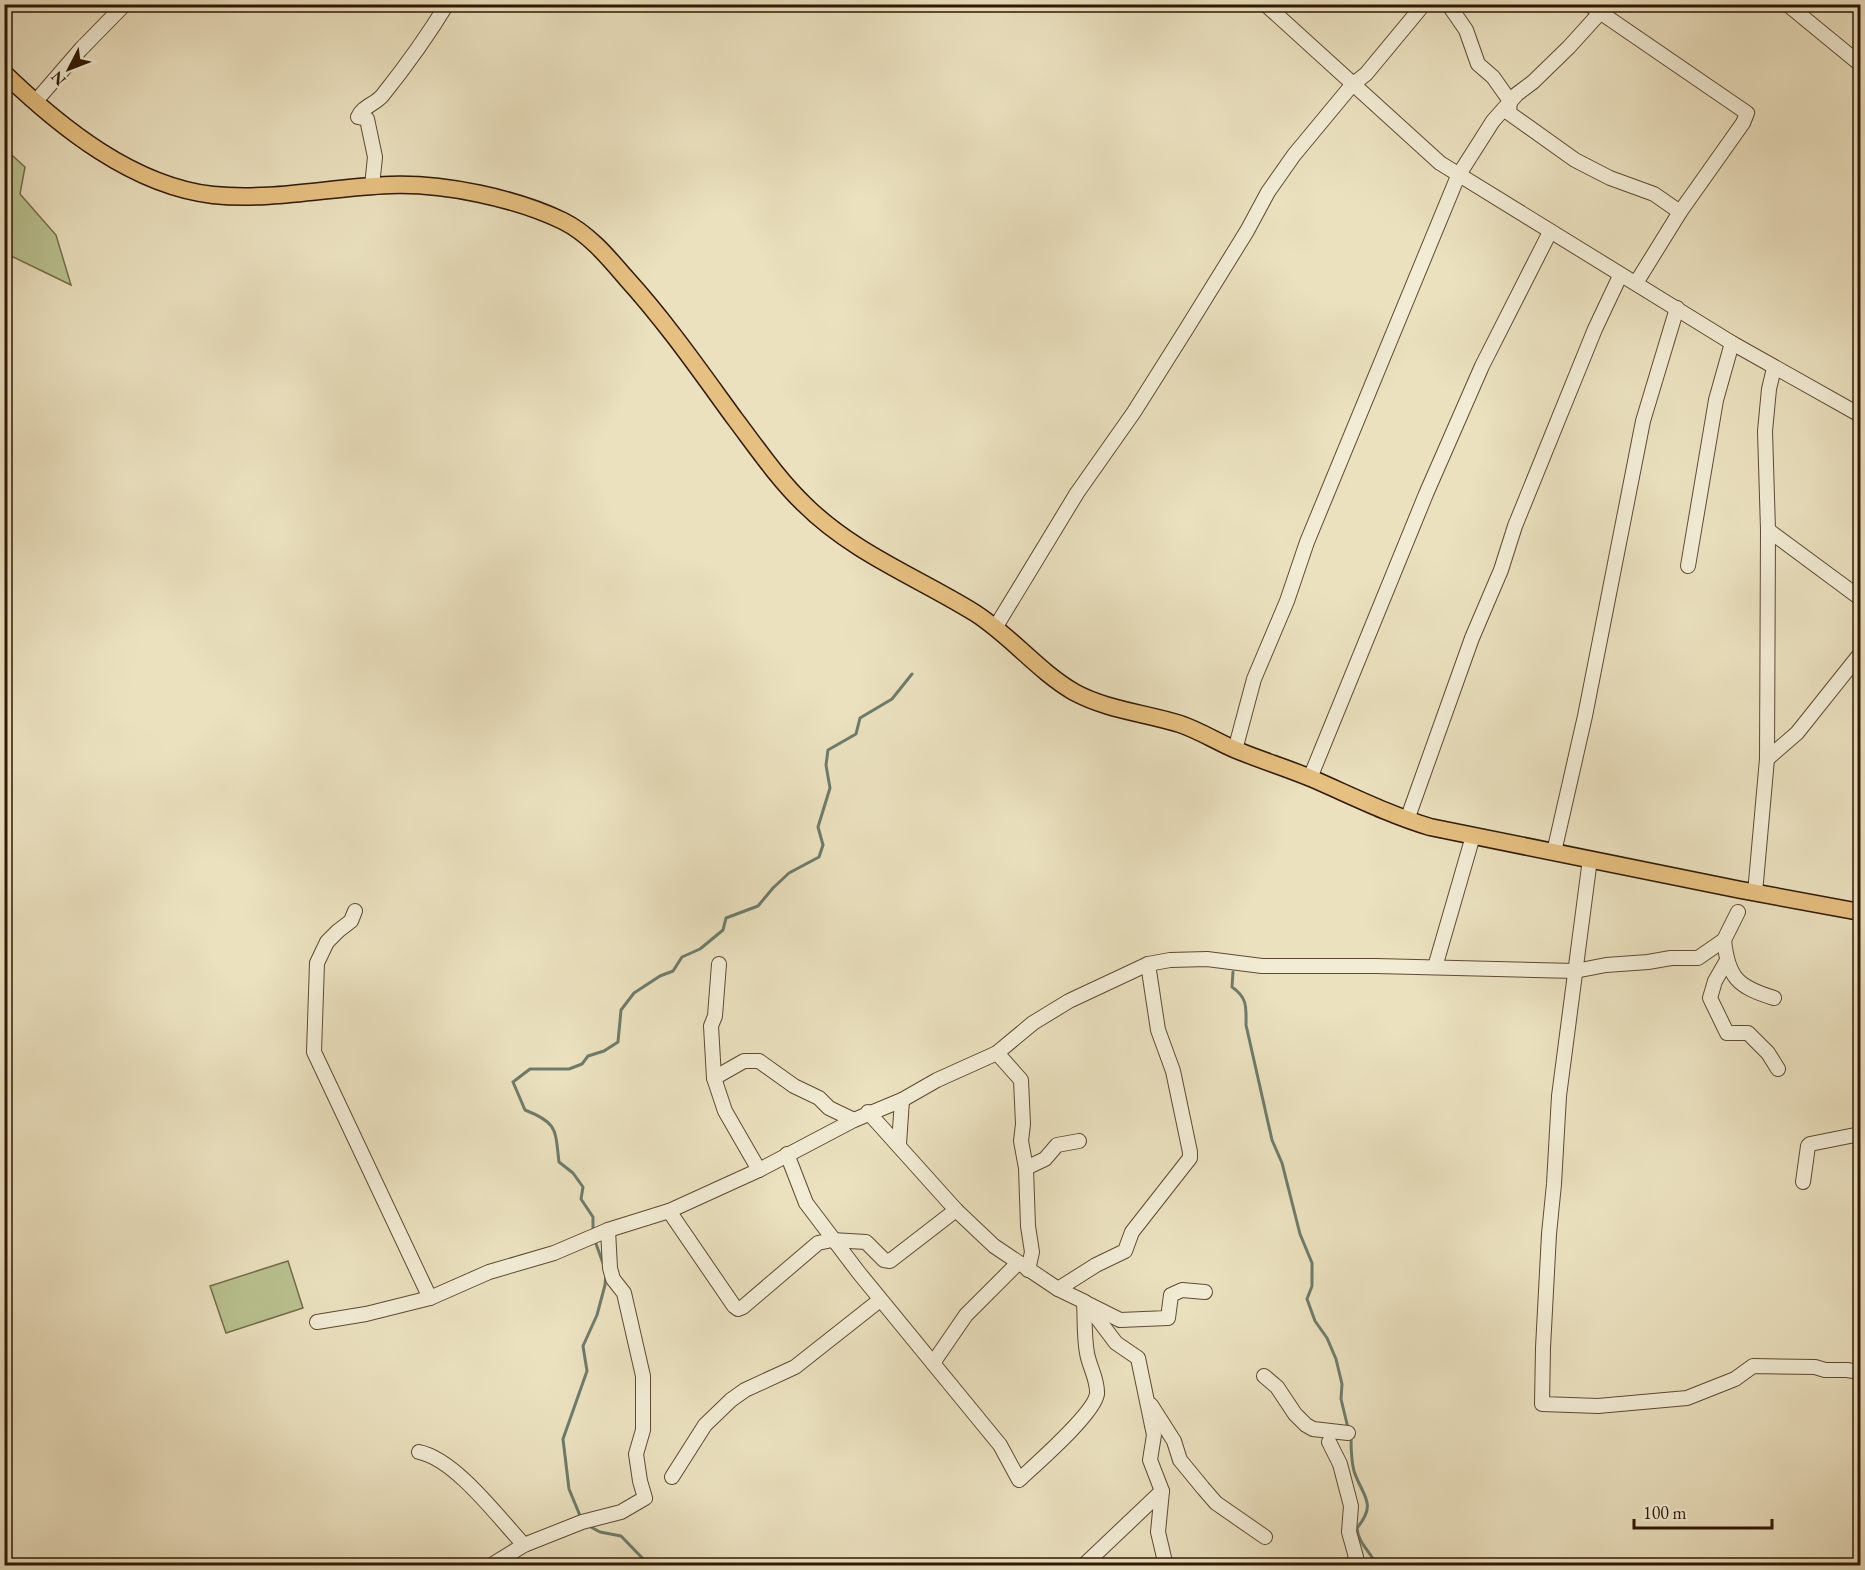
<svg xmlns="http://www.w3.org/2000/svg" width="1865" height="1570" viewBox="0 0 1865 1570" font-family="'EB Garamond',serif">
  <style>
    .green { fill: #b9c290; stroke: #746d4a; stroke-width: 1.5 }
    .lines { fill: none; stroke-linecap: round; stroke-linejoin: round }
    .stream { stroke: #6e7c6b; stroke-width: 3 }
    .minor-casing { stroke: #5e4a33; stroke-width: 16 }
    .major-casing { stroke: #2f1804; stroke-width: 19 }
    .minor { stroke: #f2ecd5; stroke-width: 14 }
    .major { stroke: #e6c080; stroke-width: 16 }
  </style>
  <rect width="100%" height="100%" fill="#ebe1bf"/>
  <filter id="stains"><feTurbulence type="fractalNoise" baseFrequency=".00333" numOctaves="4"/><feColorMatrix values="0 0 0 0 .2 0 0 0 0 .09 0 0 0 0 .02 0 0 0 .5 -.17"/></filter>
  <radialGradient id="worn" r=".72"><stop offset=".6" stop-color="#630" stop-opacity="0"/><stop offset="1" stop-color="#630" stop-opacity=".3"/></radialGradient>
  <g class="green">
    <polygon points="4,148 25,167 20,194 56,235 71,285 5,253"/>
    <polygon points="288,1261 303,1308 226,1333 210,1286"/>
  </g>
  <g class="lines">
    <g class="stream">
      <path d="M1233 972 1232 987C1248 998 1246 1008 1246 1025L1272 1140 1282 1163 1300 1234 1312 1263V1286L1307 1299 1315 1321 1327 1338 1336 1359 1342 1384 1341 1399 1348 1428"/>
      <path d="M593 1232V1217L581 1199 583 1187 573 1173 559 1162C555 1129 558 1123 525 1110L513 1082 530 1069H569L582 1064 588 1056 604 1051 618 1042 621 1010 634 993 660 976 673 971 682 957 700 949 723 930 726 918 758 906 773 888 789 873 819 857 823 845 818 827 830 788 826 765 828 750 856 734 860 718 892 699 912 674"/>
      <polyline points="595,1241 604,1266"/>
      <path d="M1351 1437C1351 1448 1351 1460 1354 1471 1362 1496 1378 1503 1357 1528 1358 1543 1370 1551 1377 1566"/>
      <polyline points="581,1518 569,1489 563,1439 587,1371 583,1346 597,1315 605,1285 606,1272"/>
      <polyline points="587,1525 600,1532 621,1536 650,1566"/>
    </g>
    <defs>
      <g id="minor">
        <polyline points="1265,4 1440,163 1732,343 1860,415"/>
        <polyline points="1448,4 1466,30 1478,64 1493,77 1510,101 1509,113 1575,160 1610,178 1654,194 1680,212"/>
        <polyline points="1588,4 1747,113 1743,123 1680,212 1636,283"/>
        <polyline points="1787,4 1860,64"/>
        <polyline points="36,101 81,49 125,4"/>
        <path d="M372 186 375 157 367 119 358 117C362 107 375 104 382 96 406 66 427 37 447 4"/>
        <polyline points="1768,530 1860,598"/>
        <polyline points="1688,566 1716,400 1732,343"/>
        <polyline points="995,628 1077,493 1134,412 1187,328 1247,231 1268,192 1294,155 1352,85 1366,74 1424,4"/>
        <polyline points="1235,750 1254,679 1287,601 1307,542 1458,176 1493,121 1517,94 1533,82 1569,47 1608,4"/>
        <polyline points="1767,759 1797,733 1860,654"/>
        <polyline points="1310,778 1426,494 1482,366 1550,232"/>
        <polyline points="1407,820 1472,638 1501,570 1515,526 1595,329 1620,276"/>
        <polyline points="1554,852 1585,716 1643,421 1677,308"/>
        <polyline points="1590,859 1559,1096 1554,1184 1549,1234 1543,1348 1542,1404 1598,1406 1687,1398 1735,1379 1753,1366 1815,1367 1825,1370 1847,1370 1860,1372"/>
        <polyline points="1755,893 1767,759 1768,530 1765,431 1769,389 1774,368"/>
        <polyline points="355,911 351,921 338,931 327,942 317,963 314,1052 430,1298"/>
        <path d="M1724 940C1728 978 1738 987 1774 998"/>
        <polyline points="1726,962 1715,981 1710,998 1727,1033 1748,1033 1768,1053 1778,1069"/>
        <polyline points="719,964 715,1016 711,1026 714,1078 725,1111 759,1170"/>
        <polyline points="1435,967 1473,836"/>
        <polyline points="997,1053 1021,1080 1023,1124 1021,1141 1026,1168 1028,1226 1032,1252 1028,1270"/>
        <polyline points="714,1078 744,1061 759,1061 794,1086 819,1098 829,1108 854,1120"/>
        <polyline points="868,1112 956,1210 994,1246 1058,1289 1085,1302 1116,1343 1138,1358 1154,1435 1150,1460 1162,1491 1158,1532 1166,1566"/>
        <polyline points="899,1144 902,1100"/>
        <path d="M787 1154 806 1203 859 1273 1000 1445 1019 1480C1036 1464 1094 1414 1097 1394 1098 1380 1089 1366 1087 1353 1084 1337 1085 1319 1084 1302"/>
        <polyline points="1026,1168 1045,1159 1057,1145 1079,1141"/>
        <polyline points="1803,1182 1808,1146 1810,1144 1860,1134"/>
        <polyline points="669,1211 734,1306 738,1309 743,1307 818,1243 832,1240 866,1242 884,1260 890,1261 956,1210"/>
        <polyline points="1058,1289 1096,1265 1125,1251 1132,1232 1190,1158 1190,1152 1173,1071 1158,1030 1148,964"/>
        <polyline points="1088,1304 1120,1320 1168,1318 1171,1295 1182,1290 1205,1292"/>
        <polyline points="317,1322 366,1314 430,1298 489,1272 554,1253 608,1230 669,1211 759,1170 854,1120 902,1100 937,1080 997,1053 1033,1023 1069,1001 1148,964 1170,960 1207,959 1262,966 1376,966 1575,971 1606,965 1648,962 1671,958 1698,958 1724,940 1738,912"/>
        <polyline points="933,1363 966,1315 1018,1263"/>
        <polyline points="1264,1376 1277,1387 1295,1414 1306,1425 1313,1429 1348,1433"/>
        <polyline points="1151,1405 1174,1441 1180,1460 1203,1488 1216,1503 1265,1537"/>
        <polyline points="1329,1442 1340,1464 1351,1506 1349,1532 1356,1557 1352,1566"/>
        <path d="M419 1452C455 1459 499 1518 524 1545"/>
        <polyline points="672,1477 705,1425 731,1400 745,1390 795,1367 880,1300"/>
        <polyline points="490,1566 524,1545 582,1522 621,1512 645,1498 640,1481 636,1454 643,1430 643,1376 624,1293 613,1279 610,1268 608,1230"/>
        <polyline points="1083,1566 1162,1491"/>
      </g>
      <path id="major" d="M4 73C60 127 133 186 213 195 273 201 331 187 390 185 444 183 515 198 563 221 589 234 608 257 626 278 666 322 700 371 735 419 757 448 778 479 804 504 853 553 917 577 975 613 1011 636 1038 671 1074 692 1107 710 1145 713 1180 724 1198 730 1216 741 1234 749 1260 760 1287 768 1313 779 1352 796 1390 815 1430 827L1741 890 1860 912"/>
    </defs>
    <use href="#minor" class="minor-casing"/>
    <use href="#major" class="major-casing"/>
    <use href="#minor" class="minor"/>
    <use href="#major" class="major"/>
  </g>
  <rect width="1865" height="1570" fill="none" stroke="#ebe1bf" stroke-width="24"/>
  <rect x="6" y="6" width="1853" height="1558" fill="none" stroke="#2f1804" stroke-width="3"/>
  <rect x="12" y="12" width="1841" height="1546" fill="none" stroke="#2f1804" stroke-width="1.5"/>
  <g transform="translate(69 69) rotate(228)" stroke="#f2ecd5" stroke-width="4.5" paint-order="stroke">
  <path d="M0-4.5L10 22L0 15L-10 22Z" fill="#2f1804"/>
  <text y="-9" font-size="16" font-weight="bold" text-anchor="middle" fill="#2f1804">N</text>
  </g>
  <path d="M1634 1519v9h138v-9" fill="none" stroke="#2f1804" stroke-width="3"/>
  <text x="1643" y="1519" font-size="18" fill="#2f1804" stroke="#f2ecd5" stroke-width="4.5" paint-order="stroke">100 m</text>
  <rect width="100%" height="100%" filter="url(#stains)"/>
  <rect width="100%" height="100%" fill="url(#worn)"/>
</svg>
